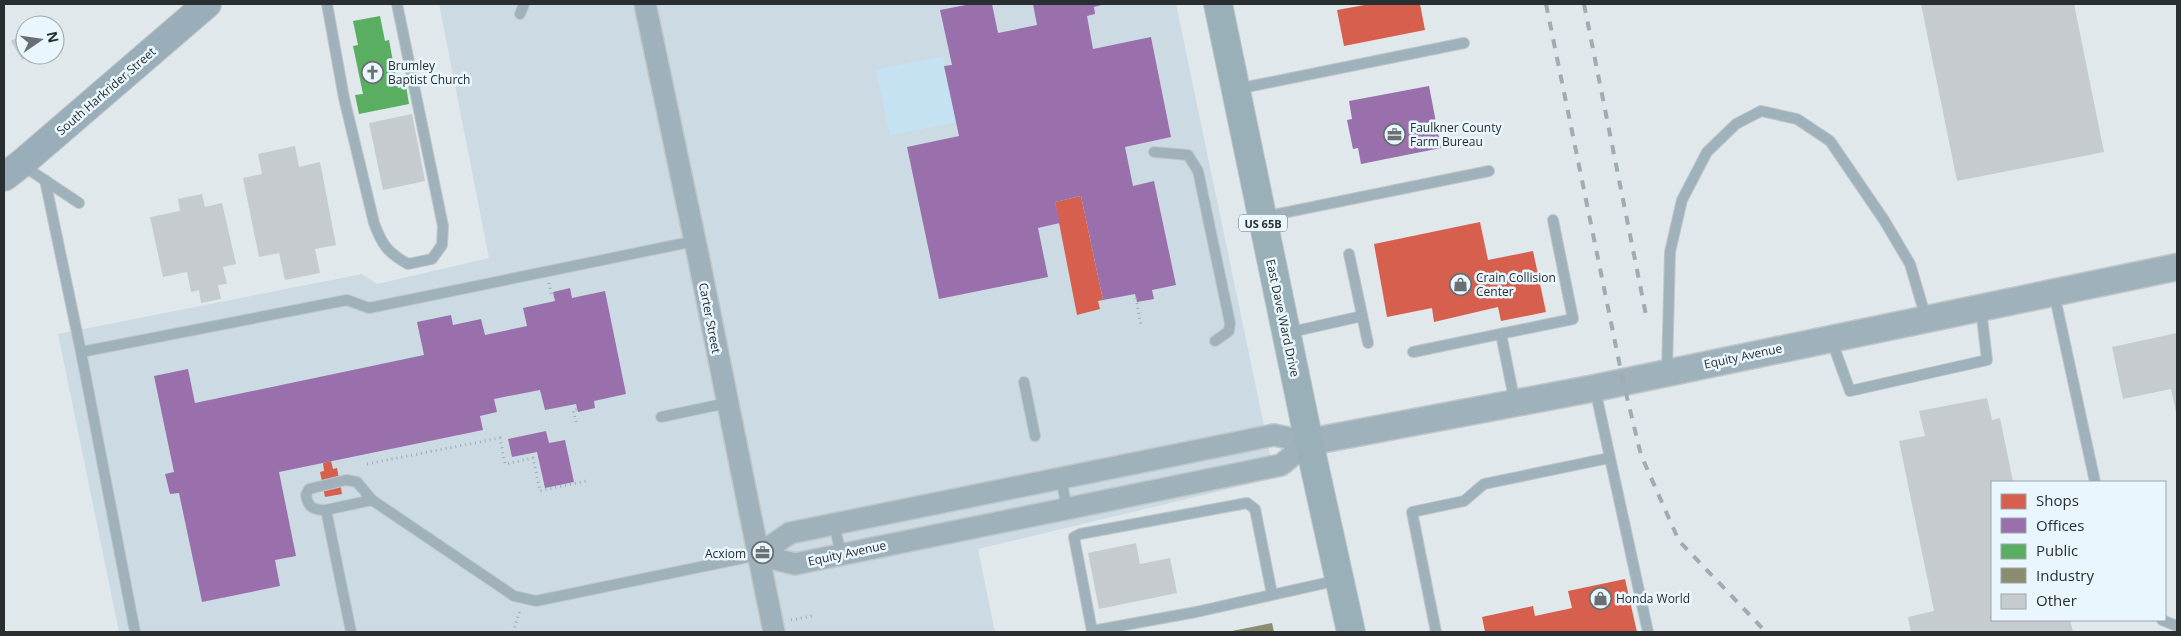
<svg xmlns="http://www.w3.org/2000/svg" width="2181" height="636" viewBox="0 0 2181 636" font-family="'Open Sans',sans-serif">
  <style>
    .built { fill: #ccdbe3 }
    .pitch { fill: #c5e2f2 }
    .shops { fill: #d6604d }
    .offices { fill: #9970ab }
    .public { fill: #5aae61 }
    .industry { fill: #8c8c6e }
    .building { fill: #c6cbcf }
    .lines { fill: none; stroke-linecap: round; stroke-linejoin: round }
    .service-casing { stroke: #c0c6c9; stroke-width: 12 }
    .minor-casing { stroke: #c0c6c9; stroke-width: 24 }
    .tertiary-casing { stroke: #c0c6c9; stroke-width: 29 }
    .secondary-casing { stroke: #c0c6c9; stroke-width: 30 }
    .primary-casing { stroke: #c0c6c9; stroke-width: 30 }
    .path { stroke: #9facb2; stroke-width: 3; stroke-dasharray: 1 4; stroke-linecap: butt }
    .service { stroke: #9fb2bb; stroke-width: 10 }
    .minor { stroke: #9fb2bb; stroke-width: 21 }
    .tertiary { stroke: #9fb2bb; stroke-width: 26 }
    .secondary { stroke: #99aeb9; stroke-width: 28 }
    .primary { stroke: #9ab0b9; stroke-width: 28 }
    .rail { stroke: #9facb2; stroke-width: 4; stroke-dasharray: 9 9; stroke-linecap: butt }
    .labels { text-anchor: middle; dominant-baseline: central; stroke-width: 5; stroke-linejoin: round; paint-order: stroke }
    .shield { fill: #e9f6fd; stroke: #636a6e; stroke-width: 1 }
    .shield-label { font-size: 11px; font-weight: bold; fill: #292e30 }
    .poi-label { font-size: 12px; fill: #292e30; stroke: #e9f6fd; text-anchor: start }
    .street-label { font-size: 12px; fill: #292e30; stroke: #e9f6fd }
  </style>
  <rect width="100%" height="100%" fill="#e0e8ec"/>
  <polygon class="built" points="439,4 1176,4 1275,478 978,549 995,632 119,632 58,334 362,274 377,284 489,258"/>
  <polygon class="pitch" points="943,56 957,122 890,135 876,70"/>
  <g class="shops">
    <polygon points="1370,4 1420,4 1425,30 1344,46 1337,10"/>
    <polygon points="1081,196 1103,300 1098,301 1100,309 1077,315 1055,202"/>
    <polygon points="1480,222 1488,260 1533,251 1546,312 1501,321 1498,307 1434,322 1432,308 1387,317 1374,244"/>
    <polygon points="331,461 333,469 337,468 342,494 325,497 320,472 324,471 323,463"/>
    <polygon points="1625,579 1637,632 1485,632 1482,617 1533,606 1535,616 1572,608 1568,591"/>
  </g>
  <g class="offices">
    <polygon points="971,4 992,4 998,33 1037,25 1033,4 1105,4 1094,7 1095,14 1087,16 1093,49 1151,37 1171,137 1125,147 1133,186 1154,181 1176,285 1152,290 1154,299 1137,302 1135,294 1103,300 1081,196 1055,202 1060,223 1038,228 1048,277 939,299 907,147 959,136 944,66 952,65 940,10"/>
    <polygon points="1429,86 1441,148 1361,164 1358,148 1353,149 1347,120 1352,119 1349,101"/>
    <polygon points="570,288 572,298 605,291 626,394 594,401 595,408 578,412 576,404 545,410 540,390 494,399 497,412 480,416 483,430 279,472 296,556 275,560 280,586 202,602 179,493 170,494 165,474 174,472 154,376 188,369 195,403 424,355 417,322 451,315 453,325 481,319 485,335 527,326 523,308 555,301 553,292"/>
    <polygon points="546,431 549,443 565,440 574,482 545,488 537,452 512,457 508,439"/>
  </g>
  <polygon class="public" points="380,16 385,41 389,40 398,88 406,86 409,104 359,114 355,95 363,94 353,46 358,45 353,21"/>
  <polygon class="industry" points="1272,623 1274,632 1232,632 1232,631"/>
  <g class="building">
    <polygon points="1921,4 2074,4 2104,152 1957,181"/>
    <polygon points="25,33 25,55 30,55 22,60 11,41"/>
    <polygon points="412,114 425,181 383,190 369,123"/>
    <polygon points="295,146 299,167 320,162 336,245 315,249 320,273 285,280 279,253 259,257 243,178 262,174 258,154"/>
    <polygon points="202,194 205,207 222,203 236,264 223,267 227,284 218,285 221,299 201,303 199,290 191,292 187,272 163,277 150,217 180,211 178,199"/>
    <polygon points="2177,333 2177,417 2171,389 2123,399 2112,347"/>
    <polygon points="1987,398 1992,420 2000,418 2013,482 1992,482 1992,620 2070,620 2073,632 1911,632 1908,617 1934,611 1899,441 1925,436 1919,411"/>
    <polygon points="1136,543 1140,564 1170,558 1177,593 1099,609 1088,553"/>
  </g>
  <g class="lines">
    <defs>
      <g id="service">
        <path d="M327 4 344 98 374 223C382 245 388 253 408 264L432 259 442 245 443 226 397 4"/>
        <polyline points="520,14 524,4"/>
        <polyline points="1237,89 1464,43"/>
        <polyline points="1154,152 1188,155 1198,171 1230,323 1229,331 1215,341"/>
        <polyline points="22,165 79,203"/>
        <polyline points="45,180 81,352 135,632"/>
        <polyline points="1263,217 1489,171"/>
        <polyline points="1349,254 1368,343"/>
        <polyline points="2054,293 2095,482"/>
        <polyline points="1287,333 1362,316"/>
        <polyline points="1501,334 1515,403"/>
        <polyline points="1831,339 1850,391 1987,360 1981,309"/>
        <polyline points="81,352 347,300 369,308 695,241"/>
        <polyline points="1413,352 1573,319 1553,220"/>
        <polyline points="1667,371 1670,252 1682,200 1707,152 1736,124 1761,111 1797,119 1830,141 1884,220 1910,264 1926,318"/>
        <polyline points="1024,382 1035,436"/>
        <polyline points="1595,389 1648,632"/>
        <polyline points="661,417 727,403"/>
        <polyline points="1061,478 1067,509"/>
        <path d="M326 510C314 510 308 508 306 495L309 489 346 480 357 482 372 500"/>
        <polyline points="834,524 841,554"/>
        <polyline points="1272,594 1255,509 1247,503 1080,534 1074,537 1092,631 1196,612 1339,580"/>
        <polyline points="2162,620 2177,626"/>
        <polyline points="351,632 326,510 372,500 514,596 536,601 758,555"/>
        <polyline points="1436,632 1412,512 1464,501 1484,484 1609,458"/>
      </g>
      <g id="minor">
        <polyline points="645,4 699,260 774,632"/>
        <polyline points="758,555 795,564 1281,465 1309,442"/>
        <polyline points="758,555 790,533 1274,435 1309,442"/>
      </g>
      <polyline id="tertiary" points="1309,442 1595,388 2177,267"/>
      <polyline id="secondary" points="4,177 21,164 207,4"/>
      <polyline id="primary" points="1218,4 1309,442 1351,632"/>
    </defs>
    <use href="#service" class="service-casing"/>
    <use href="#minor" class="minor-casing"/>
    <use href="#tertiary" class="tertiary-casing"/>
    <use href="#secondary" class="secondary-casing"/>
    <use href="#primary" class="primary-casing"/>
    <g class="path">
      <polyline points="549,283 552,296 554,296"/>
      <polyline points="1136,298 1141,326"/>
      <polyline points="576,422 573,410 577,409"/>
      <polyline points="367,464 500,438 505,464 533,458 540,491 586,481"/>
      <polyline points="791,620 812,616"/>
      <polyline points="513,632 520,610"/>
    </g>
    <use href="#service" class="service"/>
    <use href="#minor" class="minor"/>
    <use href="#tertiary" class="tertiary"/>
    <use href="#secondary" class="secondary"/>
    <use href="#primary" class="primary"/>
    <g class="rail">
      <polyline points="1546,4 1623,381 1641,455 1679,541 1766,632"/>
      <polyline points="1584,4 1647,320"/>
    </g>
  </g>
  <defs>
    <symbol id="church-ring" viewBox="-11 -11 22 22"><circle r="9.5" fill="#e9f6fd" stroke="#696f72" stroke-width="1.5"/><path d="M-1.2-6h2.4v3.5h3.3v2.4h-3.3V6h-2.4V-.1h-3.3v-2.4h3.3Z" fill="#696f72"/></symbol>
    <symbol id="office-ring" viewBox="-11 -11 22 22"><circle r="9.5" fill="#e9f6fd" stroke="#696f72" stroke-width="1.5"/><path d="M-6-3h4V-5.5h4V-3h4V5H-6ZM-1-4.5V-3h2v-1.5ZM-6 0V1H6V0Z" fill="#696f72"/></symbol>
    <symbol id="shop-ring" viewBox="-11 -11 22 22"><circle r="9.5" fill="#e9f6fd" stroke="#696f72" stroke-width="1.5"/><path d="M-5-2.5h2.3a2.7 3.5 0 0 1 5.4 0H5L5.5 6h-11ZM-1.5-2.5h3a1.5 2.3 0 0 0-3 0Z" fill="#696f72"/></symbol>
  </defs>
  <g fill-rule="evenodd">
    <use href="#church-ring" x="360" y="60" width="25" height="25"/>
    <use href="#office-ring" x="1382" y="122" width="25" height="25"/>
    <use href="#shop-ring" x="1448" y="272" width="25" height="25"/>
    <use href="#office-ring" x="750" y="540" width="25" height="25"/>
    <use href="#shop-ring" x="1588" y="586" width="25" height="25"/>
  </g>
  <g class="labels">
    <rect class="shield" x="1239" y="214.5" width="48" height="17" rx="4"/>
    <g class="shield-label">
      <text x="1263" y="223">US 65B</text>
    </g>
    <g class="poi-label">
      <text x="388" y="65">Brumley<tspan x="388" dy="14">Baptist Church</tspan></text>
      <text x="1410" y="127">Faulkner County<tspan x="1410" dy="14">Farm Bureau</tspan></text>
      <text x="1476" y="277">Crain Collision<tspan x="1476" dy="14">Center</tspan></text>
      <text x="746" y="553" text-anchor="end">Acxiom</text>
      <text x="1616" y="598">Honda World</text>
    </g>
    <g class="street-label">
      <text transform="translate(106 91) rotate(-41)">South Harkrider Street</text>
      <text transform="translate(710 318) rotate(79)">Carter Street</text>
      <text transform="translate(1283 318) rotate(78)">East Dave Ward Drive</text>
      <text transform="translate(1743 356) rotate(-12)">Equity Avenue</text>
      <text transform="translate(847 553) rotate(-12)">Equity Avenue</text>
    </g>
  </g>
  <rect width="2181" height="636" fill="none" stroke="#292e30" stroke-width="10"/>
  <rect x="1991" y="481" width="175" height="140" fill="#e9f6fd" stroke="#9ca6ab"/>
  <rect x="2001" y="494" width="25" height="15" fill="#d6604d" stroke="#9ca6ab"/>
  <text x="2036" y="506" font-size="15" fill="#292e30">Shops</text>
  <rect x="2001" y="518" width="25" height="15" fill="#9970ab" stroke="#9ca6ab"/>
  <text x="2036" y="531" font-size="15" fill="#292e30">Offices</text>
  <rect x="2001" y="544" width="25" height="15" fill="#5aae61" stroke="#9ca6ab"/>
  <text x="2036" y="556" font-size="15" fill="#292e30">Public</text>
  <rect x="2001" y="568" width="25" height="15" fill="#8c8c6e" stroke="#9ca6ab"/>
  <text x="2036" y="581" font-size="15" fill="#292e30">Industry</text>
  <rect x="2001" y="594" width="25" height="15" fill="#c6cbcf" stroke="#9ca6ab"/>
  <text x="2036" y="606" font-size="15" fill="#292e30">Other</text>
  <g transform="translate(40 40) rotate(77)"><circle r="24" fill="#e9f6fd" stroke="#9ca6ab"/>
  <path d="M0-4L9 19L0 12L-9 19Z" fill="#696f72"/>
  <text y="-8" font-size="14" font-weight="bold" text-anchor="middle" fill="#292e30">N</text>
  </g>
</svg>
